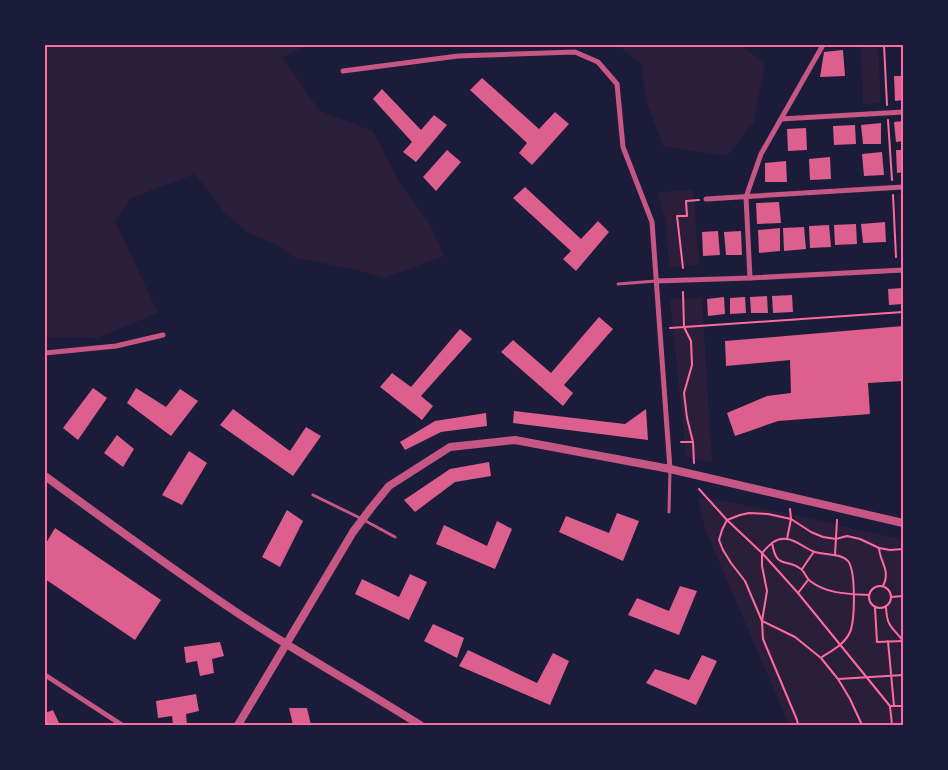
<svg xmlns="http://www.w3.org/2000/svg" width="948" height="770" viewBox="0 0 948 770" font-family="'Titillium Web',sans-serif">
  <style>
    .green { fill: #2a1e3b }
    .building { fill: #dd5f8e }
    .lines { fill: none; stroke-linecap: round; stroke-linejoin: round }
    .path { stroke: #ff6b9d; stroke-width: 2 }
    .service { stroke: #c65784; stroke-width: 3 }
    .minor { stroke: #c65784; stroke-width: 5 }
    .tertiary { stroke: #c65784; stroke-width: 8 }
    .neatline { fill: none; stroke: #ff6b9d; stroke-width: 2 }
  </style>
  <rect width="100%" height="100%" fill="#1b1b3a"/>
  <g class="green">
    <polygon points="45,45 308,45 282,58 320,111 373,131 397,178 431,226 444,256 384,278 358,270 296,258 277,245 247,232 223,211 195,174 131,198 115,221 158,313 97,338 45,337"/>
    <polygon points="617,45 741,45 765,64 754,122 727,156 663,146 647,102 641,64"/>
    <polygon points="861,45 878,45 881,103 863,104"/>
    <polygon points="693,190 699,265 669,267 666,222 657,192"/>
    <polygon points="897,194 903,194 903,249 899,249"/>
    <polygon points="702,298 712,462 686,457 670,299"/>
    <polygon points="698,498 707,498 791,514 903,540 903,725 789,725 705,529"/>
  </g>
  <g class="building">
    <polygon points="843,50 845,76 820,77 824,52"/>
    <polygon points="894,76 903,76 903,100 895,101"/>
    <polygon points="482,78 539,129 555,112 569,124 532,165 519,153 527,143 470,90"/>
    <polygon points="382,89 421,130 434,115 447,125 416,162 403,152 412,142 373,99"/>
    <polygon points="903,121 903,141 896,142 894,122"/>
    <polygon points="881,123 881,144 863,144 861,125"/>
    <polygon points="855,125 856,144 834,145 833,126"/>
    <polygon points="806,128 807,150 788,151 787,129"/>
    <polygon points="447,150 461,162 436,191 423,177"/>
    <polygon points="896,150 903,150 903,172 897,173"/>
    <polygon points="882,152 884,175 864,176 862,154"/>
    <polygon points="830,157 831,179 810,180 809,159"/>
    <polygon points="786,161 787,182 765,182 765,163"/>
    <polygon points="525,187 581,239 598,221 609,232 576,271 563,259 571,251 513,198"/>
    <polygon points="779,202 781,223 757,224 756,203"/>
    <polygon points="885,222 886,242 863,243 861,224"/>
    <polygon points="856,224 857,244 835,245 834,225"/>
    <polygon points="829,225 831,247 810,248 809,226"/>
    <polygon points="804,227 806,249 784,251 783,228"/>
    <polygon points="780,228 780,251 759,253 758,230"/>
    <polygon points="718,231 720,255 703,256 702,232"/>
    <polygon points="741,231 742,255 726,255 724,232"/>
    <polygon points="903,288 903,304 889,305 888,289"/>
    <polygon points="792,295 793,312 773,313 772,296"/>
    <polygon points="767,296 768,313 751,313 750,297"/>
    <polygon points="724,297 725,314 708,316 707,299"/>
    <polygon points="745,297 746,313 730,314 730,298"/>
    <polygon points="599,317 613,329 564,385 573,393 563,406 501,352 513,340 551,373"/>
    <polygon points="903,326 903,381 868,383 870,414 778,421 735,436 727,413 767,396 791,393 790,360 726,366 725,341"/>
    <polygon points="460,329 472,339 421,396 433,406 422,420 380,387 392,373 411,387"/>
    <polygon points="93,388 107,398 78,440 63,428"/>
    <polygon points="136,388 166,407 180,389 198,401 171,436 127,403"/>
    <polygon points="233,409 290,451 306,427 321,436 293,476 220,425"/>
    <polygon points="646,409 648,440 513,423 514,411 625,424"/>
    <polygon points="486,413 487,426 441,432 405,450 400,442 435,421"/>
    <polygon points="117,435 134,449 123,467 104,453"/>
    <polygon points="189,451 207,463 182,505 162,495"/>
    <polygon points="489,462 491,476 455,482 415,512 404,500 450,469"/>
    <polygon points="287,510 303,521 280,567 262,557"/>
    <polygon points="617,513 639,521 623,561 559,532 566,516 609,533"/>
    <polygon points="497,521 512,529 495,569 436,544 444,525 487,546"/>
    <polygon points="55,528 161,600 135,640 45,579 45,545"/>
    <polygon points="410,574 427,582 409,620 355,594 362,579 399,597"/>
    <polygon points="680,586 697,591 679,635 628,615 637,598 669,611"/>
    <polygon points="433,624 464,638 457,658 424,641"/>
    <polygon points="220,642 224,656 212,659 214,673 200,676 197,661 186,663 184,647"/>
    <polygon points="468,650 537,683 553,653 569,661 550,705 459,666"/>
    <polygon points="702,655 717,661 696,705 646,683 655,669 689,680"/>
    <polygon points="196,694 199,711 186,714 187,725 173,725 172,716 158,718 156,701"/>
    <polygon points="289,708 307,708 311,725 293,725"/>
    <polygon points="53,710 59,723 62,725 45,725 45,713"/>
  </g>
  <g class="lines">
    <g class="path">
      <polyline points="884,45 887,105"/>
      <polyline points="888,120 892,180"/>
      <polyline points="893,195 896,257"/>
      <polyline points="683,268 677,216 687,216 686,201 699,200"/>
      <polyline points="683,292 684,327 691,341 692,365 684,393 687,418 693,442 694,463"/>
      <polyline points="670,328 903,312"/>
      <polyline points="681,442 693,442"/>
      <polyline points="699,489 727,520 762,553 798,593 890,706 892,725"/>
      <polyline points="787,539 791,519 790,509"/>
      <path d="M772 543C777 571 786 557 801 569 805 572 806 578 810 581 827 594 848 594 869 595"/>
      <path d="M879 548C880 563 891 570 883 586"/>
      <polyline points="835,555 837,520"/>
      <polyline points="802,569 813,553"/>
      <circle cx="880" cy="597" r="11"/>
      <polyline points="798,593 808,580"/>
      <polyline points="891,597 903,596"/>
      <path d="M886 607C887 628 892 626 903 641"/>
      <polyline points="875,608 877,642 903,641"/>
      <polyline points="888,641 894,706"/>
      <polyline points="838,679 903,675"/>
      <polyline points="890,706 903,706"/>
      <path d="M798 725 797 720 763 639 762 621 767 591 762 566V553C769 545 776 537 787 539 797 540 805 549 815 552 825 555 840 553 848 561 856 571 855 620 850 632 845 644 831 651 822 657"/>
      <polyline points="862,725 850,699 838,679 821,658 795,637 762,621 745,581 731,563 723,550 719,540 722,530 727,520 740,515 749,513 768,514 791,519 811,532 823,537 836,539 847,536 860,539 879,548 890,550 903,549"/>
    </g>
    <g class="service">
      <polyline points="618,284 656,281"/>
      <polyline points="313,495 362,519 395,537"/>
      <polyline points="669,512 670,470"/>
    </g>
    <g class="minor">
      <polyline points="343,71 458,56 575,52 598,62 617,84 623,147 652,222 670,469"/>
      <polyline points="781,119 903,112"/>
      <polyline points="706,199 903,187"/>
      <polyline points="750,278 746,197 761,154 823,45"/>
      <polyline points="656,281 750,278 903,270"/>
      <polyline points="45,353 116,346 163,335"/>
      <polyline points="45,675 122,725"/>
    </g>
    <g class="tertiary">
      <path d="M45 476C109 523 173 570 239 614 298 653 360 687 420 725"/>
      <polyline points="238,725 353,532 371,508 389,486 450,447 515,440 670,469 903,523"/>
    </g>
  </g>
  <rect width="948" height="770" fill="none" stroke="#1b1b3a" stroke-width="92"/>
  <rect x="46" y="46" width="856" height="678" class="neatline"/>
</svg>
